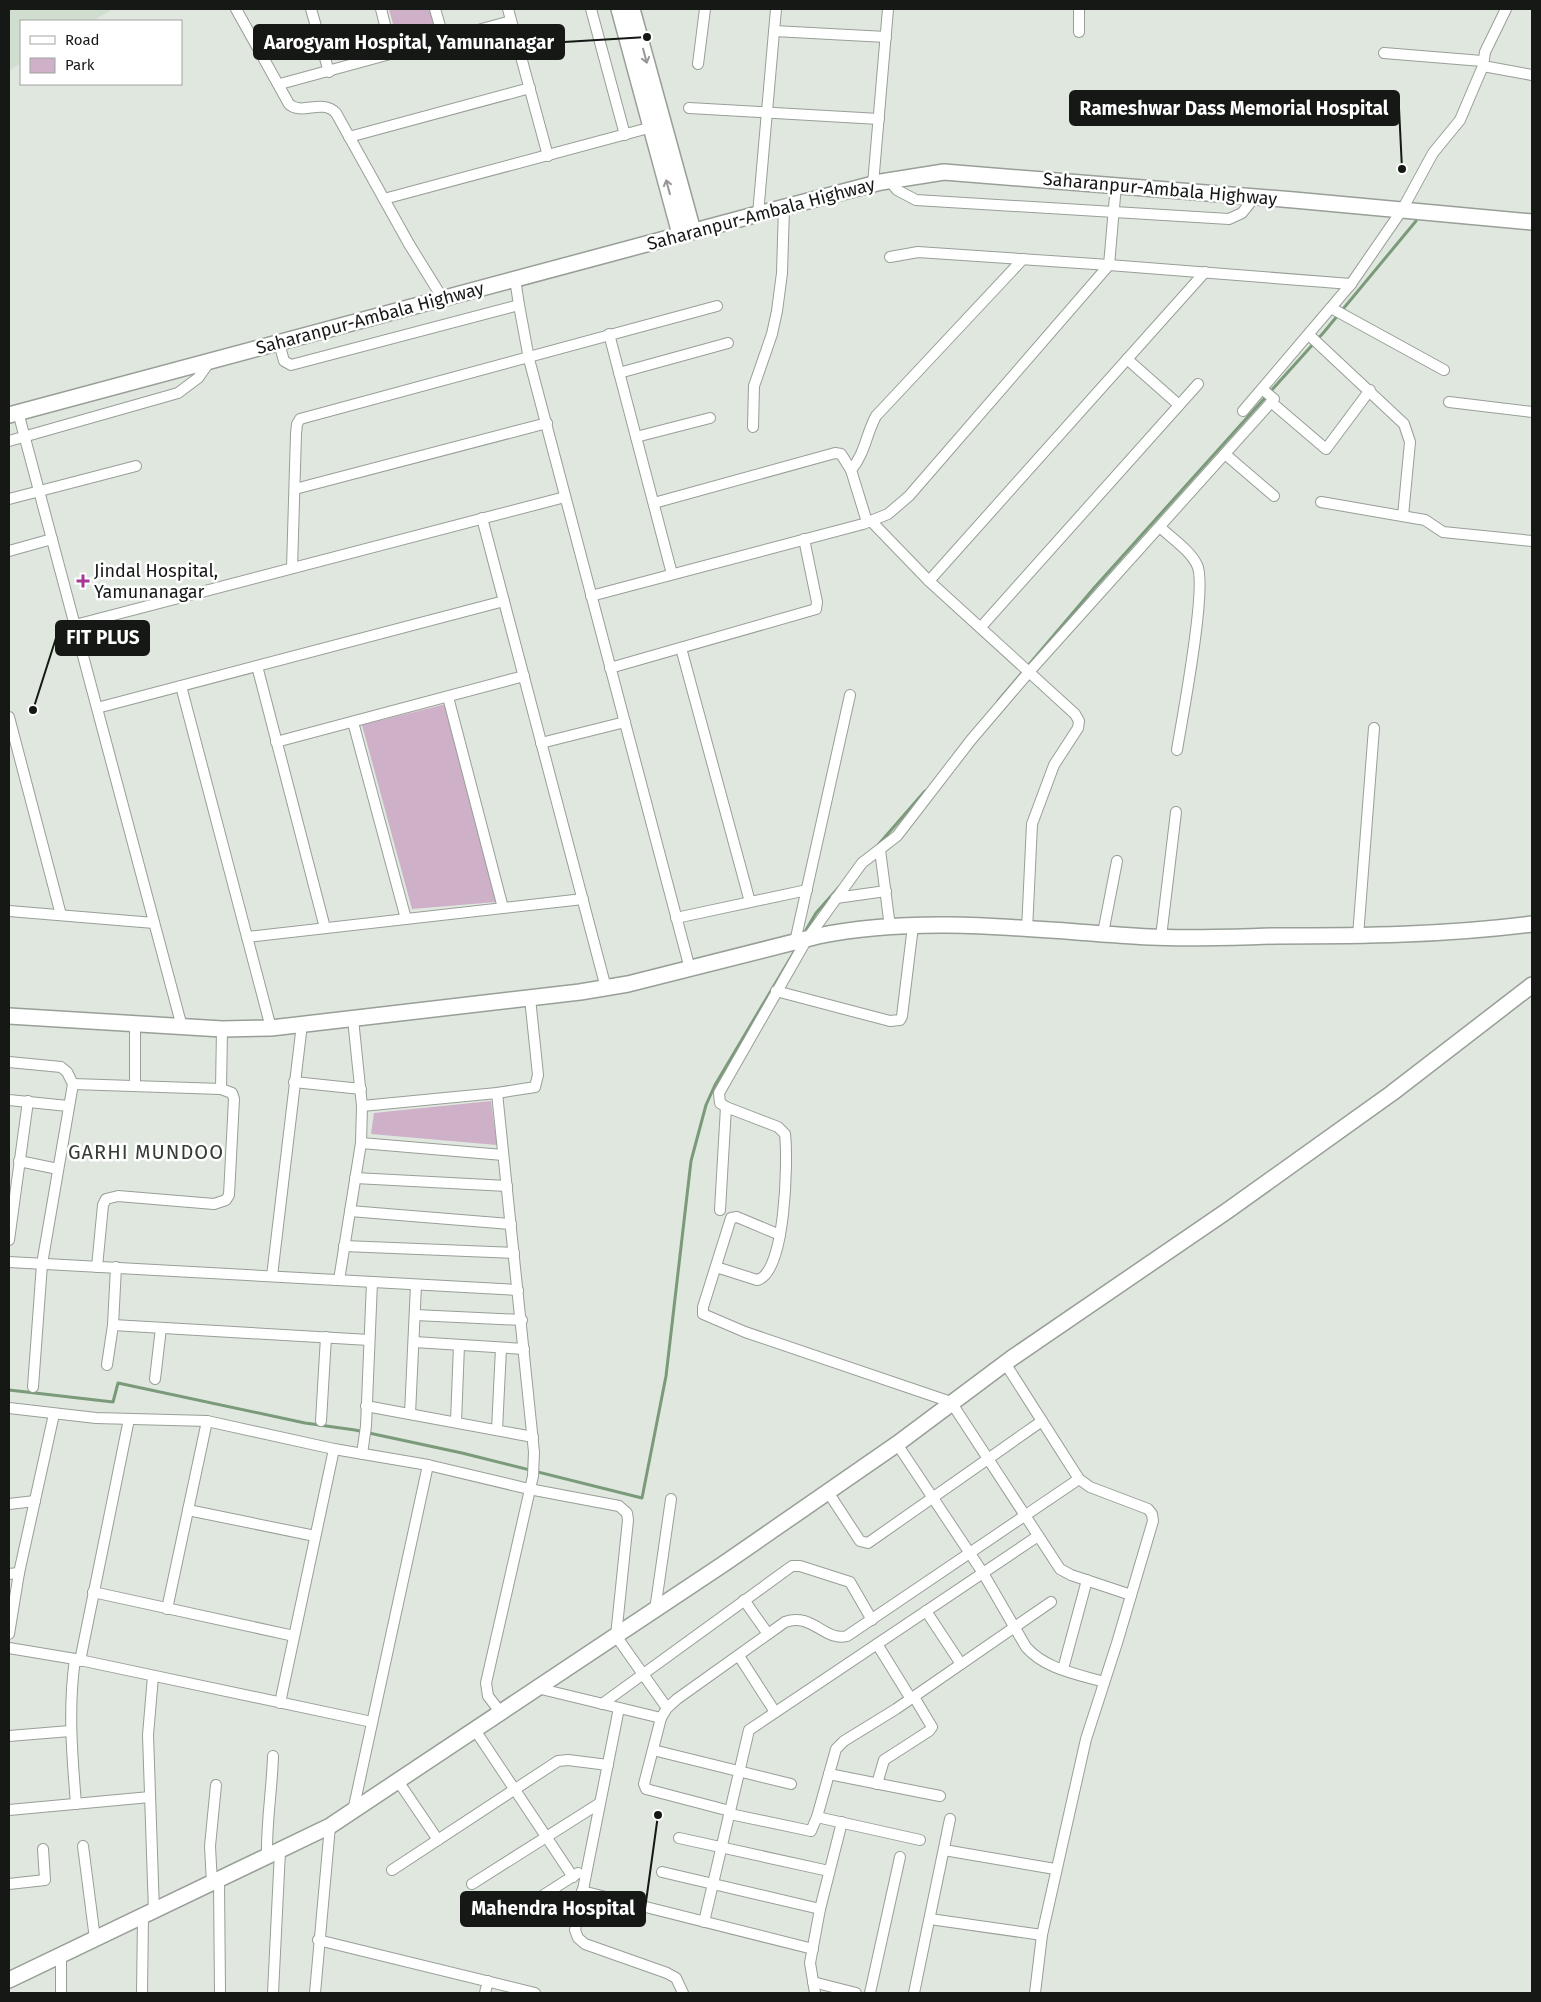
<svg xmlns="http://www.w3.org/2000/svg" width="1541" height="2002" viewBox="0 0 1541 2002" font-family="'Fira Sans',sans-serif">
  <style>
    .built { fill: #d0ded0 }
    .green { fill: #ceb0c8 }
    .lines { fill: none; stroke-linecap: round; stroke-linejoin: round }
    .stream { stroke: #7a9a7a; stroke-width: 3 }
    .street-casing { stroke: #979f97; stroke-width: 12 }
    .secondary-casing { stroke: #979f97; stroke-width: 18 }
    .street { stroke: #fff; stroke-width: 10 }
    .secondary { stroke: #fff; stroke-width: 15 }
    .oneway { stroke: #969796 }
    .poi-dot { fill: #a53796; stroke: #fff; stroke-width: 2 }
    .labels { text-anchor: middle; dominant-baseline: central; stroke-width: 5; stroke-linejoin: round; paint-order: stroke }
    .street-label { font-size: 18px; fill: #151815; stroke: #fff }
    .poi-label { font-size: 18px; fill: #151815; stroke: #fff; text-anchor: start }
    .quarter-label { font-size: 20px; letter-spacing: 1px; fill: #353c35; stroke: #fff }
    .leader { fill: none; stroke: #151815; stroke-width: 2 }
    .callout-dot { fill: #151815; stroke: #fff; stroke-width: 2 }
    .callout { fill: #151815; stroke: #151815; stroke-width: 2 }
    .callout-label { font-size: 19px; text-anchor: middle; font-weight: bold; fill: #fff }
  </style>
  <rect width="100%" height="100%" fill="#dfe7df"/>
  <polygon class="built" points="9,9 113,9 92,21 21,21 21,63 9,71"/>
  <g class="green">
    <polygon points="389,9 430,9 437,36 399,46"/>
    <polygon points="446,704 496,902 412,909 362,725"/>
    <polygon points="491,1101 497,1145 371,1134 374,1113"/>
  </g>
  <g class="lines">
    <g class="stream">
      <polyline points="998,701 1094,588 1324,332 1416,221"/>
      <polyline points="878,845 925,791"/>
      <polyline points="806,930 816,913 840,886"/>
      <polyline points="9,1390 113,1402 118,1383 305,1423 355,1430 462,1453 642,1498 666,1376 691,1161 706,1105 715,1085 794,952"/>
    </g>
    <defs>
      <g id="street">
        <path d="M236 9 289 104C302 116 322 98 336 113L409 244 443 299"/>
        <polyline points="311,9 329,72"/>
        <polyline points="381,9 392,53"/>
        <polyline points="435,9 444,40"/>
        <polyline points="508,9 548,156"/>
        <polyline points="591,9 625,135"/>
        <polyline points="774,31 886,37"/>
        <polyline points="1079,32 1079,9"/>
        <polyline points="1384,53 1482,61"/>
        <polyline points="698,64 705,9"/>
        <polyline points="1483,66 1532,75"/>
        <polyline points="280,84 511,21"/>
        <polyline points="689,108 879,119"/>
        <polyline points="349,137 530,88"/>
        <polyline points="889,180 897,190 916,200 1229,219 1242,213 1254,198"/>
        <polyline points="873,184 888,9"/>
        <polyline points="384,199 656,126"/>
        <polyline points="758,214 776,9"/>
        <polyline points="890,257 918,252 1109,265 1351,284"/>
        <polyline points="519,305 529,359 690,969"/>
        <polyline points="1331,308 1444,370"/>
        <polyline points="609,334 672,574"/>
        <polyline points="1309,335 1404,424 1410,442 1403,516"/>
        <polyline points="279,343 284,361 291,365 519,305 515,279"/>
        <polyline points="1127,359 1179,405"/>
        <polyline points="619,373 728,343"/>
        <polyline points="1271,402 1326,449 1370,390"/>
        <polyline points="1449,402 1532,412"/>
        <polyline points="1243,411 1351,284 1402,210 1433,153 1460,120 1483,66 1485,52 1506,9"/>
        <polyline points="18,412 182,1027"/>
        <polyline points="753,427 754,386 772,334 777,311 782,273 784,207"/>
        <polyline points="636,437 710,418"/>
        <polyline points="9,441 178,393 198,378 210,361"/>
        <polyline points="1225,454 1274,496"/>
        <path d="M851 470C865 454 866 434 876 416L1023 259"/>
        <polyline points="295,489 547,423"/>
        <polyline points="9,499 136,466"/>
        <polyline points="1321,502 1425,520 1443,532 1532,541"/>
        <polyline points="654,503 835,453 841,454 851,470 867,522"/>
        <polyline points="482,518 606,988"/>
        <polyline points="871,521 929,581 1075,714 1079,721 1078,728 1054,765 1032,824 1027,930"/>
        <path d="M1160 527C1171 538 1190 550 1197 565 1208 585 1182 719 1177 750"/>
        <polyline points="9,551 52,539"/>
        <polyline points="292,568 296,434 297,424 300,419 717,306"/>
        <polyline points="929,581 1205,272"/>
        <polyline points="591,596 863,524 888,514 909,496 1109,265 1116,185"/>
        <polyline points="75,625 565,497"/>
        <polyline points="981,627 1198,384"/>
        <polyline points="681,648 750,902"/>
        <polyline points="257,666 325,928"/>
        <polyline points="610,668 816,609 817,602 804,539"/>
        <polyline points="181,686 271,1028"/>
        <polyline points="448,697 503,908"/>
        <polyline points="97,708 504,601"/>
        <polyline points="9,717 61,915"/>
        <polyline points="353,722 406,919"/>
        <polyline points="276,742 524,676"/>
        <polyline points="541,743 625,722"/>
        <polyline points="880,850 890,927"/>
        <polyline points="836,898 886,891"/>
        <polyline points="9,911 154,923"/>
        <polyline points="676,918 807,890"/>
        <polyline points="1103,933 1117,861"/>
        <polyline points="1358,936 1374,728"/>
        <polyline points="247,937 583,899"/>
        <polyline points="1161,937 1176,812"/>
        <polyline points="795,942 850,695"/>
        <polyline points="776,991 890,1021 900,1020 902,1016 913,926"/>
        <polyline points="9,1062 61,1067 67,1072 73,1084 42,1264 33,1387"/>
        <polyline points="294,1082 361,1089"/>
        <polyline points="73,1084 221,1089 232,1093 234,1099 229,1195 226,1200 214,1204 118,1196 106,1199 103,1205 97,1267"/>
        <polyline points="135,1086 135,1025"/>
        <polyline points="221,1089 222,1029"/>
        <polyline points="497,1093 534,1452 533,1476 486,1683 488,1696 501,1713"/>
        <polyline points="9,1100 68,1106"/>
        <polyline points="362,1106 497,1093 535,1087 538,1075 530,998"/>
        <polyline points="361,1143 503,1155"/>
        <polyline points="19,1161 58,1169"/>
        <polyline points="355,1178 507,1186"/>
        <polyline points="720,1210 726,1107"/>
        <polyline points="350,1211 511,1224"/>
        <polyline points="780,1235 737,1217 731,1218 703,1307 703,1314 745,1332 951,1402 1060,1569 1071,1575 1131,1595"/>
        <polyline points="9,1240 28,1101"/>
        <polyline points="344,1246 514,1253"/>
        <polyline points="9,1262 518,1290"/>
        <path d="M716 1267 757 1280C786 1274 788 1159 785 1134L778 1127 726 1107 720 1103 719 1093 807 939 862 863 897 836 971 740 1029 672 1274 399 1262 389"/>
        <polyline points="272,1276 302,1024"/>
        <polyline points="339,1280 361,1143 362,1106 353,1019"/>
        <polyline points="415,1315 522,1320"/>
        <polyline points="113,1325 369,1340"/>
        <polyline points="414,1342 524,1349"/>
        <polyline points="1005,1363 1079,1479 1090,1487 1148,1509 1152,1514 1153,1521 1117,1643 1086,1739 1042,1935 1035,1993"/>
        <polyline points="107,1365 113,1325 116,1267"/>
        <polyline points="155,1379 161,1328"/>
        <polyline points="366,1406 533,1437"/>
        <polyline points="9,1408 96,1418 207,1421 334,1449 428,1465 529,1489 619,1506 627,1513 628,1520 616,1636 667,1708"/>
        <polyline points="410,1414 416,1285"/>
        <polyline points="321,1421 326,1337"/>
        <polyline points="456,1422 459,1345"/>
        <polyline points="497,1430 501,1348"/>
        <path d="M897 1444 983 1573 1026 1647C1045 1669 1077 1674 1104 1682"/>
        <polyline points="362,1454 366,1426 372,1282"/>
        <polyline points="828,1492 860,1541 868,1543 1042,1421"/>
        <polyline points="9,1504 35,1501"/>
        <polyline points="188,1510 315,1536"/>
        <polyline points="9,1574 19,1573"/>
        <polyline points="93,1592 294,1636"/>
        <polyline points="744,1600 768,1634"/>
        <polyline points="167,1609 207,1421"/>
        <polyline points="655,1610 671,1499"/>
        <polyline points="926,1611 961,1664"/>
        <polyline points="9,1634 19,1573 54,1414"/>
        <polyline points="877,1644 911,1699"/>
        <polyline points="9,1648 75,1659 372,1722"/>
        <polyline points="739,1656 775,1712"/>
        <path d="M75 1659C68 1708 72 1755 76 1804"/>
        <polyline points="80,1661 129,1419"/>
        <polyline points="1063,1669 1087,1580"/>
        <polyline points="153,1676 148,1735 154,1912"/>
        <polyline points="537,1688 661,1718"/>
        <polyline points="280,1703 334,1449"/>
        <polyline points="602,1704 792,1566 800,1566 850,1582 872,1620"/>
        <polyline points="619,1708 575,1930 578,1938 585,1944 667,1973 676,1978 683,1993"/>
        <polyline points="475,1730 573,1877"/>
        <polyline points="9,1736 70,1731"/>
        <polyline points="653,1750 791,1784"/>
        <polyline points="829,1774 940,1796"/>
        <polyline points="398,1781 438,1840"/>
        <polyline points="877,1784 884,1760 929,1731 932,1727 914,1697"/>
        <polyline points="9,1810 150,1797"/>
        <polyline points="353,1811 428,1465"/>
        <path d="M730 1811 646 1789 644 1784 661 1718 667 1708 677 1699 785 1622C812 1612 825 1642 847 1636L1079 1479"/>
        <polyline points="730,1814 811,1831 817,1817 836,1749 844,1741 896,1709 1051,1602"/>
        <polyline points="817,1817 920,1840"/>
        <polyline points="679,1838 829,1871"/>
        <polyline points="83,1846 95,1939"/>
        <polyline points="944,1850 1055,1869"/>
        <path d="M267 1858C266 1823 272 1791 273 1756"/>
        <polyline points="392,1870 558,1761 568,1760 608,1765"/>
        <polyline points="662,1872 820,1909"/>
        <polyline points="219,1881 220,1993"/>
        <polyline points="9,1884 45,1880 43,1849"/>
        <polyline points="212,1884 210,1846 216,1785"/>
        <polyline points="472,1884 600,1803"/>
        <polyline points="582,1891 813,1949"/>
        <polyline points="528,1905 578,1873"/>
        <polyline points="930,1919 1042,1935"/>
        <polyline points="704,1922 749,1730 1038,1536"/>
        <polyline points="318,1940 535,1993"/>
        <polyline points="61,1955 61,1993"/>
        <polyline points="813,1982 856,1993"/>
        <polyline points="142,1993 143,1917"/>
        <polyline points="273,1993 280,1851"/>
        <polyline points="315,1993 330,1826"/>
        <polyline points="485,1993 488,1981"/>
        <polyline points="815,1993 810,1963 820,1909 842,1822"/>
        <polyline points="870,1993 900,1857"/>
        <polyline points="914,1993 950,1819"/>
      </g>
      <g id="secondary">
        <polyline points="619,9 680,234"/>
        <polyline points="632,9 693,231"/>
        <polyline points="9,415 758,214 881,182 944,172 1294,200 1532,222"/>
        <path d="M9 1016 222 1029 271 1028 580 992 628 984 818 936C925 914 1042 931 1150 937 1192 939 1234 937 1275 936 1361 936 1447 935 1532 924"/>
        <polyline points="9,1980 330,1826 725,1563 897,1444 1012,1358 1227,1211 1392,1093 1532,985"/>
      </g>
    </defs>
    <use href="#street" class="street-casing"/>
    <use href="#secondary" class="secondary-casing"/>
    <use href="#street" class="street"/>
    <use href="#secondary" class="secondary"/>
  </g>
  <defs><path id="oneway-shaft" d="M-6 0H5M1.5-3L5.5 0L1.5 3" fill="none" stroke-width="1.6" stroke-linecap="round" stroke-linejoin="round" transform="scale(1.25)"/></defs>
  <g class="oneway">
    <use href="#oneway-shaft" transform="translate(645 56) rotate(75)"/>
    <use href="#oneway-shaft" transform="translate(668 187) rotate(-105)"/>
  </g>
  <path class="poi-dot" d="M80.5 573.5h5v5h5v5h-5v5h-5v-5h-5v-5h5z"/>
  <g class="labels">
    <g class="street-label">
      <text transform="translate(1160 189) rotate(5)">Saharanpur-Ambala Highway</text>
      <text transform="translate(761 214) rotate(-15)">Saharanpur-Ambala Highway</text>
      <text transform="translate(370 318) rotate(-15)">Saharanpur-Ambala Highway</text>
    </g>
    <g class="poi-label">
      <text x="94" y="571">Jindal Hospital,<tspan x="94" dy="21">Yamunanagar</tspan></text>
    </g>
    <g class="quarter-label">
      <text x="146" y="1152">GARHI MUNDOO</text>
    </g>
  </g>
  <path class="leader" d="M647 37L564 42M1402 169L1399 108M33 710L56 638M658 1815L645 1909"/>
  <g class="callout-dot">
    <circle cx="647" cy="37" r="5"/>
    <circle cx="1402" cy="169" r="5"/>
    <circle cx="33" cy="710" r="5"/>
    <circle cx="658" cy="1815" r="5"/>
  </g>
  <g class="callout">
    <rect x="254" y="25" width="310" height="34" rx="5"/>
    <rect x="1070" y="91" width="329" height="34" rx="5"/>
    <rect x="56" y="621" width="93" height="34" rx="5"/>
    <rect x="461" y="1892" width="184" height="34" rx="5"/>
  </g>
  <g class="callout-label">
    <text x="409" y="49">Aarogyam Hospital, Yamunanagar</text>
    <text x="1234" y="115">Rameshwar Dass Memorial Hospital</text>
    <text x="103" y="644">FIT PLUS</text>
    <text x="553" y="1915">Mahendra Hospital</text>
  </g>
  <rect width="1541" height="2002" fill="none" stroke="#151815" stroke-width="20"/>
  <rect x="20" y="20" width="162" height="65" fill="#ffffff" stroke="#a1a3a1"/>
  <rect x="30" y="36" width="25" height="8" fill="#ffffff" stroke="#a1a3a1"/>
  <text x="65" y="45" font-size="15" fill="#151815">Road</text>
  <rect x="30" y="58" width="25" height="15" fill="#ceb0c8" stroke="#a1a3a1"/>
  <text x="65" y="70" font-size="15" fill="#151815">Park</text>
</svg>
